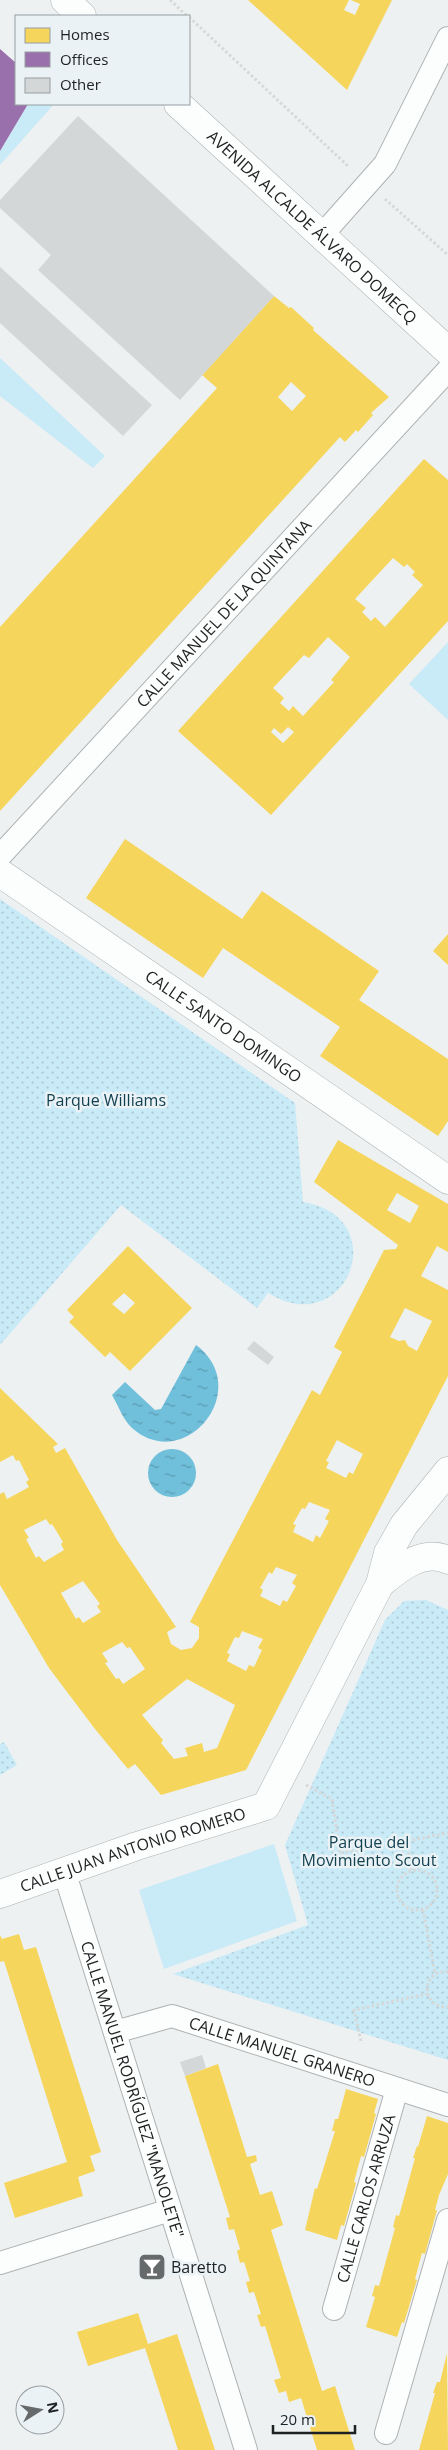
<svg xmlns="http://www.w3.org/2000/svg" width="448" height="2450" viewBox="0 0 448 2450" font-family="'Open Sans',sans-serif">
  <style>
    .park { fill: url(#park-dots) }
    .garden { fill: #c9eaf7 }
    .water { fill: url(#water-ripples) }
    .homes { fill: #f6d55c; fill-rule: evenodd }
    .offices { fill: #9970ab }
    .building { fill: #d3d7d8 }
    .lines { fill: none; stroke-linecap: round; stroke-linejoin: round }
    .street-casing { stroke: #afb2b3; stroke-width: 24 }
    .secondary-casing { stroke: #afb2b3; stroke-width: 29 }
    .path { stroke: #d7d8d8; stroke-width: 3; stroke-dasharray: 2.5 2.5; stroke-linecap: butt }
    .street { stroke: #fcfdfd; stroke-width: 22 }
    .secondary { stroke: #fcfdfd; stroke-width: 28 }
    .labels { text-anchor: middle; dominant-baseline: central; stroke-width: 5; stroke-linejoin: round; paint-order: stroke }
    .street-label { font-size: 16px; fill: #1e2122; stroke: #eaf2f5 }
    .park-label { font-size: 16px; fill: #103f50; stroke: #eaf2f5 }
    .poi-label { font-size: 16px; fill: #1e2122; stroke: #eaf2f5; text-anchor: start }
  </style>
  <defs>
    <pattern id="park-dots" width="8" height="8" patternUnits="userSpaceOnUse" patternTransform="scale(1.25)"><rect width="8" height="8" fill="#c9eaf7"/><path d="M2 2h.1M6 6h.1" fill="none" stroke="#acc8d3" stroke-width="1.8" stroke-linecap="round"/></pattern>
    <pattern id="water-ripples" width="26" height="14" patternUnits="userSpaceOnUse" patternTransform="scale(1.25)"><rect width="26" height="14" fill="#70bfdb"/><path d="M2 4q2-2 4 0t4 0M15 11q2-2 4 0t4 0" fill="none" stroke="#5b9bb1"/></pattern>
  </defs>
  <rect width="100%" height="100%" fill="#edf1f2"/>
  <g class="park">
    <path d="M0 899 295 1103 303 1202C395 1217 347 1342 268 1293L257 1308 121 1205 0 1345Z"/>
    <polygon points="426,1600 448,1610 448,2060 173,1974 308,1925 285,1845 385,1620 404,1601"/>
    <polygon points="4,1742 17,1765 0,1775 0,1744"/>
  </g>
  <g class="garden">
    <polygon points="28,104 54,104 0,165 0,151"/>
    <polygon points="0,358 105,456 93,468 0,396"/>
    <polygon points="448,642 448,720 409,684"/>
    <polygon points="274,1844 297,1921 164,1969 139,1890"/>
  </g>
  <g class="water">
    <path d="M196 1345C255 1389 185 1475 132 1428 122 1418 119 1407 112 1395L125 1382 155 1410 161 1409Z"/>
    <circle cx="172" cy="1473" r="24"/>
  </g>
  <g class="homes">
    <polygon points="248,0 349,0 344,10 355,15 360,4 351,0 392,0 347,90"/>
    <path d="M274 296 289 308 291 307 314 328 313 330 389 397 371 413 373 415 358 432 356 430 345 442 340 437 0 811V627L217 388 202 375ZM291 382 306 396 292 411 278 397Z"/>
    <path d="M424 459 448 480V621L271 815 178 731ZM393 558 404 567 407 564 415 572 412 575 423 585 385 627 375 617 371 621 362 612 366 608 355 599ZM328 637 350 657 331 680 334 682 303 716 293 706 289 711 280 703 284 698 273 688 304 655 309 658ZM288 727 294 732 283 743 271 732 274 728 281 734Z"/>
    <polygon points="125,839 242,919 262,891 379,971 359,1000 448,1059 448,1121 438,1136 320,1056 340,1027 223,948 203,978 86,898"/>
    <polygon points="448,934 448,965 433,951"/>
    <path d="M338 1140 448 1204V1252L437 1246 421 1276 448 1290V1376L246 1770 161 1795 135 1764 128 1769 95 1729 49 1668 0 1585V1494L4 1492 7 1499 29 1487 26 1482 29 1480 19 1460 16 1461 13 1455 0 1462V1388L58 1444 53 1447 56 1453 65 1448 117 1540 176 1627 167 1632 171 1644 181 1650 192 1648 199 1638V1627L190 1622 312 1390 320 1395 342 1352 334 1347 384 1250 396 1249 398 1245 314 1182ZM397 1193 419 1206 410 1223 387 1210ZM405 1308 432 1321 417 1351 408 1346 405 1340 399 1341 390 1337ZM337 1440 363 1454 353 1474 349 1472 346 1478 326 1468 329 1462 326 1461ZM309 1502 330 1510 325 1519 329 1521 320 1538 316 1535 313 1542 293 1532 296 1525 293 1524 302 1508 305 1509ZM46 1519 50 1525 52 1524 63 1542 61 1544 64 1550 44 1562 39 1556 36 1558 26 1539 29 1538 24 1530ZM276 1567 297 1575 292 1583 296 1586 287 1602 283 1600 280 1606 260 1596 263 1590 260 1588 269 1572 272 1574ZM83 1581 100 1604 97 1606 101 1612 83 1623 79 1617 76 1619 61 1593ZM242 1631 263 1639 258 1648 262 1650 254 1667 249 1665 246 1671 227 1661 230 1654 227 1653 235 1637 239 1638ZM122 1642 127 1648 130 1647 145 1669 123 1684 119 1678 116 1679 105 1663 108 1662 102 1653ZM187 1679 235 1705 217 1748 204 1752 202 1743 185 1748 188 1756 174 1759 161 1743 163 1740 142 1715Z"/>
    <path d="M128 1246 192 1308 130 1371 110 1352 105 1357 69 1322 74 1317 67 1310ZM124 1293 135 1303 124 1314 112 1304Z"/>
    <polygon points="19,1934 24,1950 36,1947 101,2152 90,2156 95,2171 78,2177 83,2196 15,2218 4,2183 67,2162 4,1961 0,1962 0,1935 2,1939"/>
    <polygon points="218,2064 247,2157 256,2155 257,2161 250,2164 260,2195 272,2191 283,2225 271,2230 322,2391 335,2386 355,2450 317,2450 301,2398 289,2402 286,2391 279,2393 274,2380 281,2378 265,2326 261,2327 257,2315 261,2314 254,2292 249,2293 246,2282 250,2281 244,2262 240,2263 237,2251 240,2249 234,2229 229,2230 226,2218 230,2217 185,2076"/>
    <polygon points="346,2089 378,2099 374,2113 376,2114 364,2157 361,2156 354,2182 356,2183 344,2226 341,2225 337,2240 305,2230 315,2188 317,2189 335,2131 332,2131 335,2119 338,2119"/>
    <polygon points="427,2116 448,2123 448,2174 439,2195 435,2210 437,2210 425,2254 422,2253 415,2279 417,2280 404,2323 402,2322 397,2337 366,2327 375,2297 372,2296 375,2285 379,2286 395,2228 393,2227 396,2215 399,2216 415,2158 413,2158 417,2146 418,2147"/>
    <polygon points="138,2313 148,2344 177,2334 215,2450 178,2450 145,2348 88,2366 77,2332"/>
    <polygon points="447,2353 448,2450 419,2450 435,2393 433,2393 437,2382 440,2382"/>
  </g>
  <polygon class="offices" points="0,49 16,63 16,104 28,104 0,151"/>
  <g class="building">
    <polygon points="78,116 274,296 180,400 38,270 51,255 0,208 0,200"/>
    <polygon points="0,267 152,405 123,436 0,323"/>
    <polygon points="254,1341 274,1357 268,1365 247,1349"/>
    <polygon points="202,2055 206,2068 185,2076 180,2062"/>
  </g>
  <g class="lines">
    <defs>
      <g id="street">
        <polyline points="322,235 385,164 448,38"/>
        <path id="s1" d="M0 856 448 370"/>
        <path id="s2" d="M64 1871 246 2450"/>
        <path id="s3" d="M115 2032 172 2016 448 2105"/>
        <polyline points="0,2263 170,2210"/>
        <path id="s4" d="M334 2309 397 2089"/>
        <polyline points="386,2433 448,2220"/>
      </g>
      <g id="secondary">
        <polyline points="65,0 82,16"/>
        <path id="s5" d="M178 104 448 351"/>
        <path id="s6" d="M0 873 448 1180"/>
        <path d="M380 1584C398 1569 423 1548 448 1560"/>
        <path id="s7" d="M0 1894 137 1846 266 1806 380 1584 388 1553 404 1525 448 1471"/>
      </g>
    </defs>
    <use href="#street" class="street-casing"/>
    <use href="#secondary" class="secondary-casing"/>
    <g class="path">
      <polyline points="170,0 187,16"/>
      <polyline points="189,17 349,167"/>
      <polyline points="385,199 448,255"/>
      <polyline points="306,1785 332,1799 340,1853 407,1841"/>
      <circle cx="417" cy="1890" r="20"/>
      <polyline points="411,1870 407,1841 448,1833"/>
      <polyline points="423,1910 435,1973"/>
      <path d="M448 1972C421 1968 420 2009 448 2007"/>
      <polyline points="361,2041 354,2010 427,1994"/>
    </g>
    <use href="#street" class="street"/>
    <use href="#secondary" class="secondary"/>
  </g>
  <defs>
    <symbol id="bar-square" viewBox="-11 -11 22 22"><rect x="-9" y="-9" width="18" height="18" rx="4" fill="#666a6b" stroke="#eaf2f5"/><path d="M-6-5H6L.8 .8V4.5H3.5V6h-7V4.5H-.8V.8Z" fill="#fff"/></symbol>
  </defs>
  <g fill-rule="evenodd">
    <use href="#bar-square" x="136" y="2251" width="32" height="32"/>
  </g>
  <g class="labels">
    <g class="street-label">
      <text stroke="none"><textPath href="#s5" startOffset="182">AVENIDA ALCALDE ÁLVARO DOMECQ</textPath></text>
      <text stroke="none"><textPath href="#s1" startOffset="330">CALLE MANUEL DE LA QUINTANA</textPath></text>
      <text stroke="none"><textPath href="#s6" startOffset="271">CALLE SANTO DOMINGO</textPath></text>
      <text stroke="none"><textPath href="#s7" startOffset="140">CALLE JUAN ANTONIO ROMERO</textPath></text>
      <text stroke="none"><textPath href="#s3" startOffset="175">CALLE MANUEL GRANERO</textPath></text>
      <text stroke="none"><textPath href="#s2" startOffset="229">CALLE MANUEL RODRÍGUEZ "MANOLETE"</textPath></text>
      <text stroke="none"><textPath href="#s4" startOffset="115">CALLE CARLOS ARRUZA</textPath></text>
    </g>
    <g class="park-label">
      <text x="106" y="1100">Parque Williams</text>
      <text x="369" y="1842">Parque del<tspan x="369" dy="18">Movimiento Scout</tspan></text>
    </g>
    <g class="poi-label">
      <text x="171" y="2267">Baretto</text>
    </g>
  </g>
  <rect x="15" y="15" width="175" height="90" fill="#eaf2f5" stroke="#989ea1"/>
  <rect x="25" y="28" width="25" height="15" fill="#f6d55c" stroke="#989ea1"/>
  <text x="60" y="40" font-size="15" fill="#1e2122">Homes</text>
  <rect x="25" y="52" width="25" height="15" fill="#9970ab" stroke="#989ea1"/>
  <text x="60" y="65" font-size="15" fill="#1e2122">Offices</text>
  <rect x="25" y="78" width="25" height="15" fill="#d3d7d8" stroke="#989ea1"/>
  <text x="60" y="90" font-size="15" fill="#1e2122">Other</text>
  <g transform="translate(40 2410) rotate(79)"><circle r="24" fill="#eaf2f5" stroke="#989ea1"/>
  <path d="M0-4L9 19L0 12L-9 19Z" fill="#666a6b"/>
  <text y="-8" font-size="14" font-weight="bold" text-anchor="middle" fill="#1e2122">N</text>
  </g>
  <path d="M273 2425v8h82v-8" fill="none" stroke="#1e2122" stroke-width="2.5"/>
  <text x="280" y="2425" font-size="15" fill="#1e2122" stroke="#eaf2f5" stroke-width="4" paint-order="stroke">20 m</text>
</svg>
